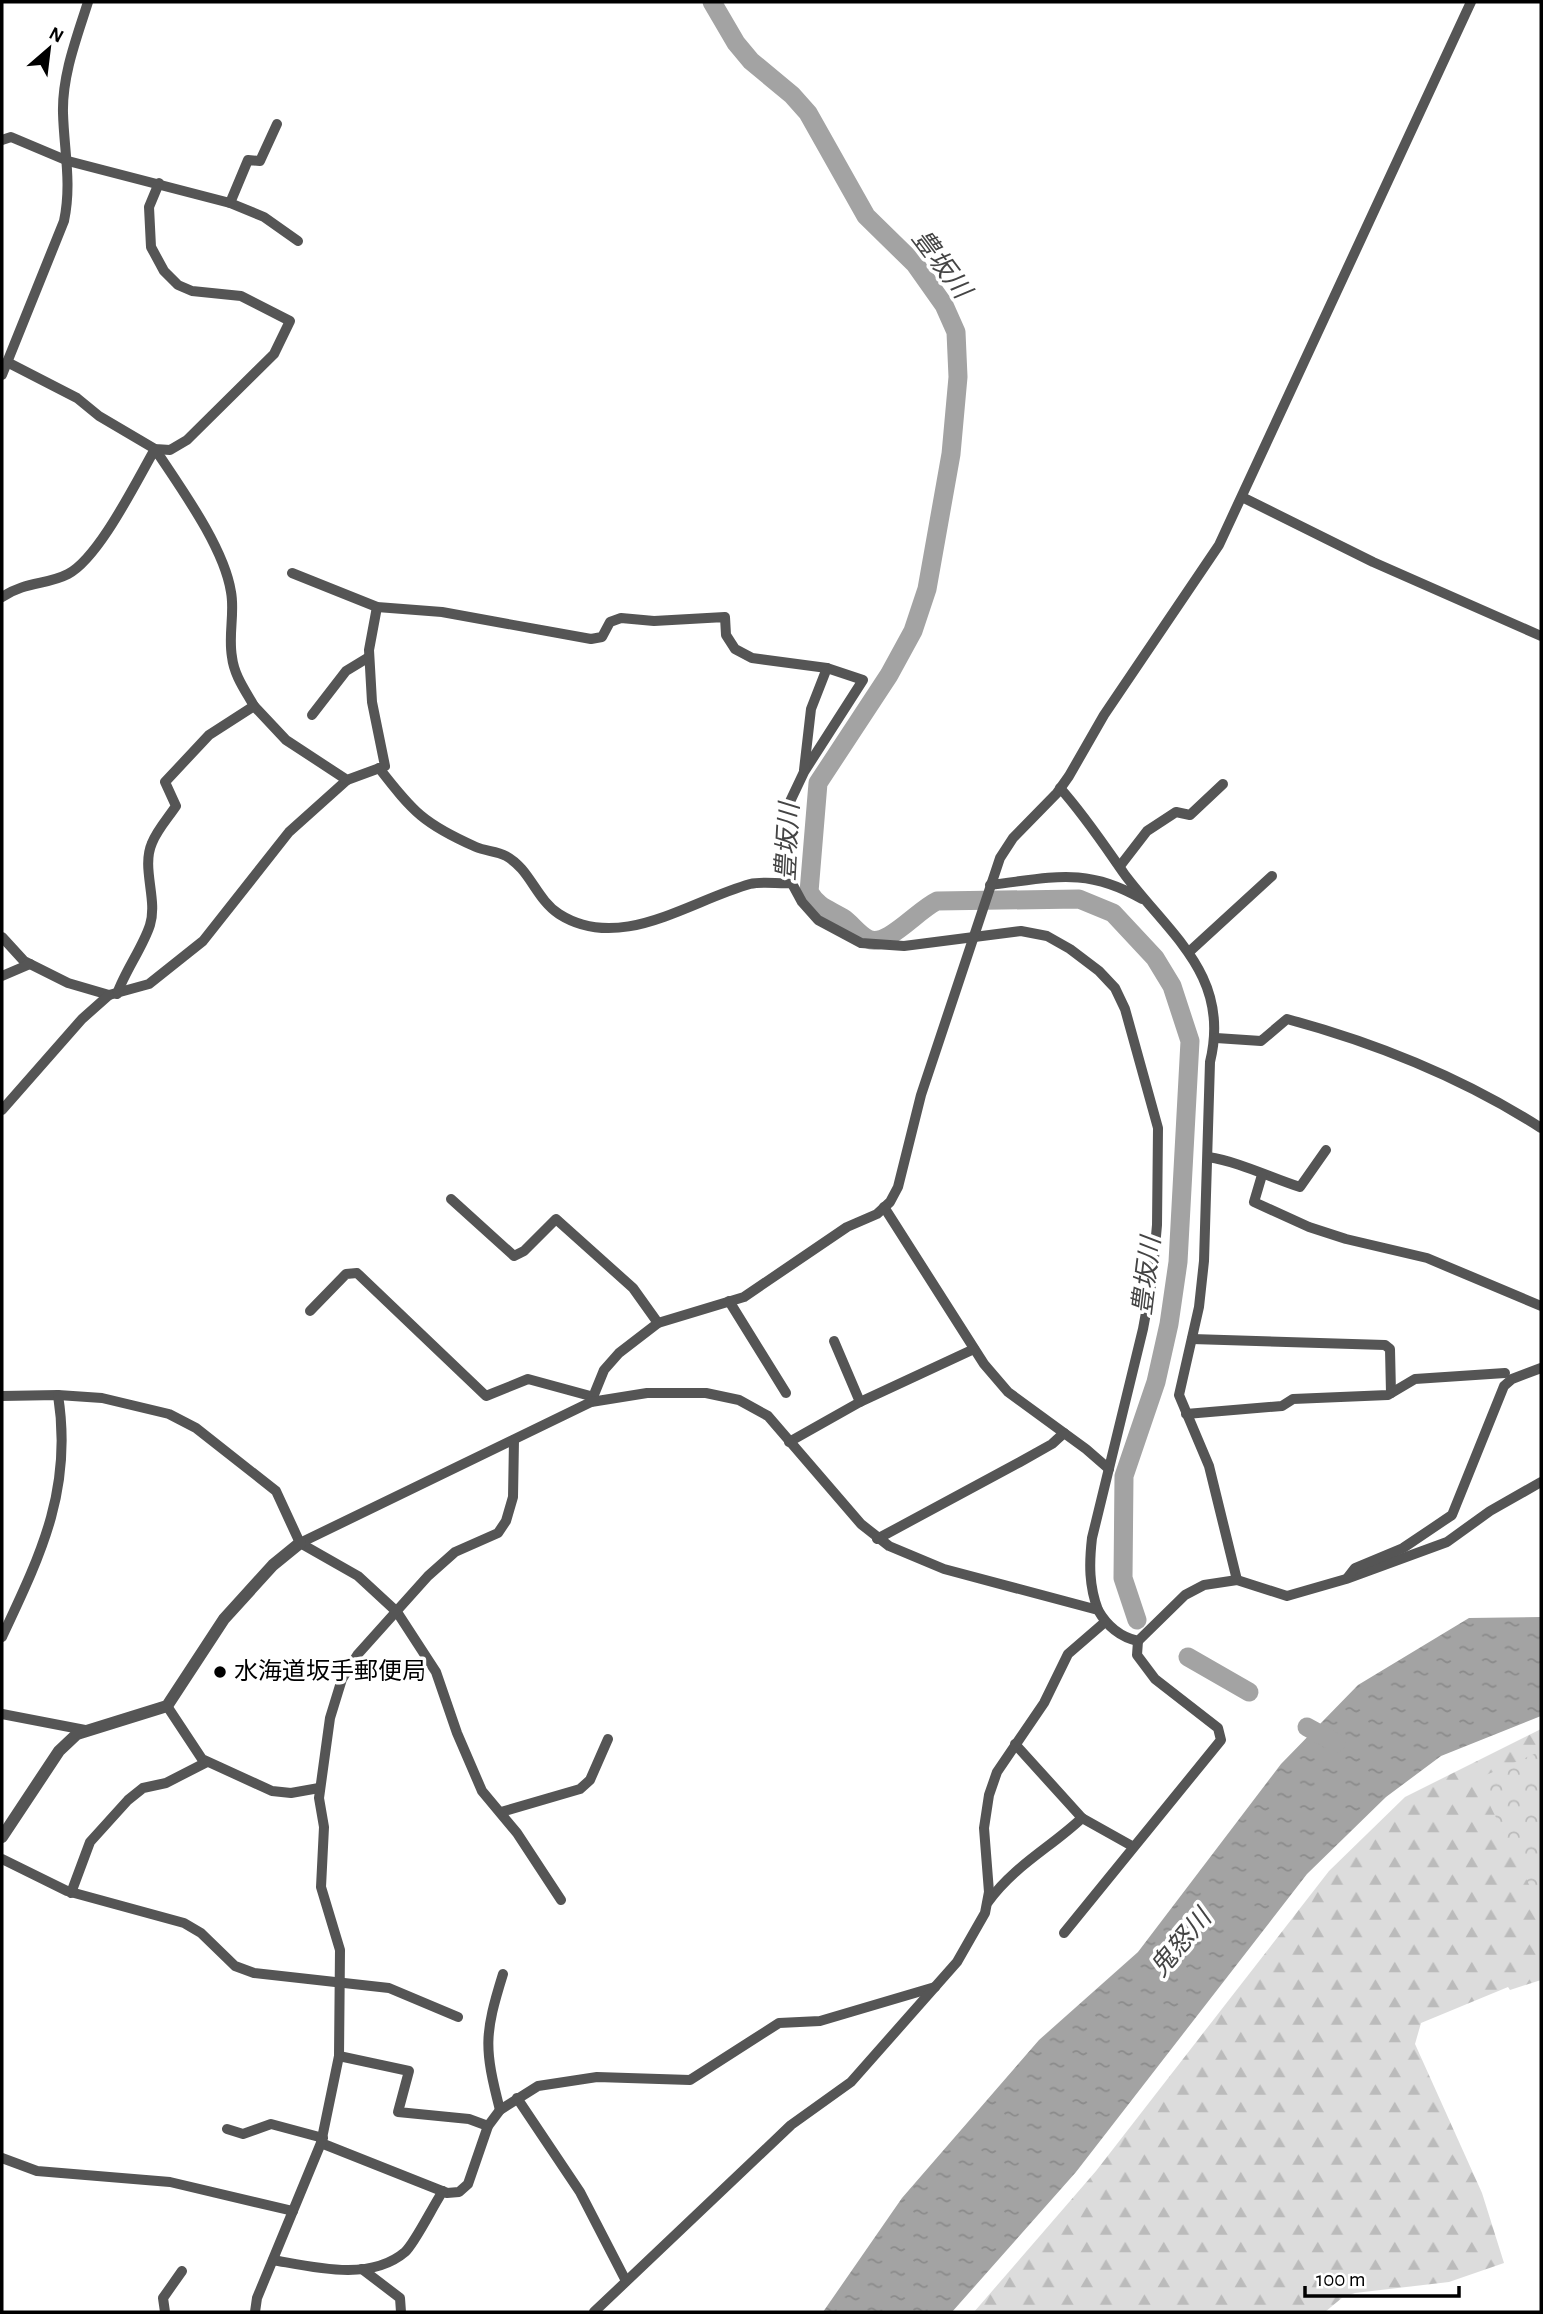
<svg xmlns="http://www.w3.org/2000/svg" width="1543" height="2314" viewBox="0 0 1543 2314" font-family="'Alegreya Sans','Noto Sans JP',sans-serif">
  <style>
    .forest { fill: url(#forest-firs) }
    .park { fill: url(#park-crowns) }
    .water { fill: url(#water-ripples) }
    .lines { fill: none; stroke-linecap: round; stroke-linejoin: round }
    .river { stroke: #a3a3a3; stroke-width: 19 }
    .minor { stroke: #555; stroke-width: 10 }
    .tertiary { stroke: #555; stroke-width: 12 }
    .poi-dot { fill: #000; stroke: #fff; stroke-width: 2.5 }
    .labels { text-anchor: middle; dominant-baseline: central; stroke-width: 7; stroke-linejoin: round; paint-order: stroke }
    .poi-label { font-size: 24px; fill: #000; stroke: #fff; text-anchor: start }
    .water-label { font-size: 26px; font-style: italic; fill: #444; stroke: #fff }
  </style>
  <defs>
    <pattern id="forest-firs" width="22" height="20" patternUnits="userSpaceOnUse" patternTransform="scale(1.75)"><rect width="22" height="20" fill="#dcdcdc"/><path d="M5 1l3.5 6h-7zM16 11l3.5 6h-7z" fill="#bbb"/></pattern>
    <pattern id="park-crowns" width="20" height="18" patternUnits="userSpaceOnUse" patternTransform="scale(1.75)"><rect width="20" height="18" fill="#dcdcdc"/><path d="M2 6a3 3 0 1 1 6 0M12 15a3 3 0 1 1 6 0" fill="none" stroke="#bbb"/></pattern>
    <pattern id="water-ripples" width="26" height="14" patternUnits="userSpaceOnUse" patternTransform="scale(1.75)"><rect width="26" height="14" fill="#a3a3a3"/><path d="M2 4q2-2 4 0t4 0M15 11q2-2 4 0t4 0" fill="none" stroke="#8b8b8b"/></pattern>
  </defs>
  <rect width="100%" height="100%" fill="#fff"/>
  <polygon class="forest" points="1541,1729 1541,1980 1510,1990 1508,1987 1421,2023 1415,2044 1482,2193 1504,2263 1449,2282 1355,2293 1343,2297 1325,2312 974,2312 1096,2171 1329,1871 1405,1797"/>
  <polygon class="park" points="1541,1751 1541,1909 1477,1779"/>
  <polygon class="water" points="1541,1617 1541,1716 1441,1756 1386,1797 1307,1874 1076,2172 952,2312 823,2312 902,2198 1039,2040 1138,1952 1281,1764 1358,1685 1469,1618"/>
  <g class="lines">
    <g class="river">
      <path d="M712 2 736 43 751 61 792 95 808 113 866 216 915 264 944 305 956 332 958 377 951 454 927 589 913 631 889 675 818 783 809 892C818 907 828 909 843 918 852 924 858 934 868 939 887 948 916 911 937 901L1079 899 1113 913 1155 958 1172 986 1190 1041 1178 1262 1169 1324 1156 1382 1124 1476 1123 1578 1137 1620"/>
      <polyline points="1188,1657 1249,1692"/>
      <polyline points="1307,1727 1336,1743"/>
    </g>
    <g class="minor">
      <polyline points="2,140 11,137 68,161 230,203 264,217 298,241"/>
      <polyline points="230,203 248,160 260,161 277,124"/>
      <polyline points="7,362 77,398 99,416 155,449 170,450 187,440 274,354 290,321 241,296 192,291 178,285 164,271 151,247 149,207 159,183"/>
      <path d="M2 375 64 221C72 184 64 150 63 113 62 75 77 37 88 2"/>
      <polyline points="1242,497 1373,562 1541,636"/>
      <path d="M292 573 377 607 442 612 591 639 602 637 610 622 621 618 654 621 725 617 726 635 735 649 752 658 827 668 863 680 804 772 786 810 784 849 789 878 802 902 818 920 861 943 904 946 1021 931 1047 936 1070 949 1099 971 1115 988 1125 1009 1158 1128 1157 1225 1152 1280 1143 1329 1092 1538C1089 1564 1089 1586 1098 1610"/>
      <path d="M2 597C26 581 47 585 68 574 99 558 137 480 155 449 180 487 224 547 231 592 235 613 228 635 232 657 234 675 245 690 254 706"/>
      <polyline points="312,715 346,671 369,657"/>
      <path d="M379 768C413 812 424 824 476 847 485 851 497 851 506 856 530 869 536 899 559 914 620 953 689 901 750 884 762 881 779 884 792 883"/>
      <polyline points="804,770 811,709 827,668"/>
      <path d="M1060 788C1085 816 1104 845 1125 875 1171 936 1231 976 1210 1062L1204 1261 1199 1307 1179 1395 1209 1466 1237 1580"/>
      <polyline points="1120,866 1147,831 1176,812 1190,815 1223,784"/>
      <path d="M990 885C1051 878 1085 866 1142 899"/>
      <polyline points="2,937 24,961 68,983 109,995 149,984 203,941 289,832 347,780"/>
      <polyline points="1189,952 1272,876"/>
      <polyline points="2,976 30,964"/>
      <path d="M117 994C125 971 143 947 150 925 158 899 141 868 152 843 157 830 168 818 176 806L165 782 209 735 254 706 286 740 347 780 385 766 372 702 369 650 377 607"/>
      <path d="M1216 1038 1261 1041 1287 1019C1376 1043 1463 1078 1541 1128"/>
      <polyline points="2,1110 82,1019 109,995"/>
      <path d="M1208 1157C1240 1162 1269 1177 1300 1187L1326 1150"/>
      <polyline points="1262,1175 1254,1202 1309,1227 1346,1239 1427,1258 1541,1306"/>
      <polyline points="451,1199 514,1256 524,1251 556,1219 633,1288 658,1323"/>
      <polyline points="884,1207 984,1364 1008,1392 1086,1449 1109,1469"/>
      <polyline points="729,1301 786,1393"/>
      <polyline points="310,1311 346,1274 357,1273 486,1396 528,1379 594,1397"/>
      <polyline points="1192,1339 1385,1345 1390,1349 1391,1393"/>
      <polyline points="2,1396 58,1395 102,1398 169,1414 196,1428 276,1491 300,1543 358,1576 397,1612 436,1672 457,1733 482,1791 517,1833 561,1900"/>
      <polyline points="591,1402 604,1370 619,1353 658,1323 744,1297 847,1227 877,1214 890,1202 898,1187 921,1095 1000,858 1013,838 1057,793 1069,776 1104,715 1219,545 1471,2"/>
      <polyline points="860,1402 974,1349"/>
      <polyline points="1186,1414 1282,1406 1293,1399 1388,1395 1415,1379 1505,1373"/>
      <polyline points="789,1442 860,1402 834,1341"/>
      <polyline points="877,1539 1020,1462 1052,1444 1064,1433"/>
      <path d="M300 1543 591 1402 647 1393H706L739 1400 768 1416 861 1524 889 1546 944 1569 1098 1610C1107 1626 1120 1637 1138 1641L1185 1595 1204 1585 1237 1580 1287 1596 1346 1579 1447 1542 1490 1511 1541 1482"/>
      <polyline points="1348,1577 1355,1568 1403,1548 1452,1515 1504,1386 1512,1379 1541,1368"/>
      <path d="M2 1637C41 1554 73 1489 58 1395"/>
      <polyline points="167,1706 202,1759 272,1791 291,1793 319,1788"/>
      <polyline points="2,1714 85,1730"/>
      <polyline points="1015,1744 1082,1818 1132,1846"/>
      <polyline points="501,1812 580,1789 590,1780 608,1739"/>
      <polyline points="2,1859 67,1891 184,1923 201,1933 235,1966 254,1973 389,1988 458,2017"/>
      <polyline points="71,1893 90,1842 128,1800 143,1788 166,1783 207,1762"/>
      <path d="M988 1902C1015 1865 1050 1848 1082 1818"/>
      <polyline points="1064,1933 1221,1740 1218,1728 1155,1679 1137,1655 1138,1641"/>
      <polyline points="339,2056 409,2071 398,2112 469,2119 488,2126"/>
      <polyline points="517,2098 580,2192 626,2281"/>
      <path d="M500 2110C484 2048 484 2035 503 1974"/>
      <polyline points="227,2129 243,2134 271,2124 323,2138"/>
      <polyline points="321,2143 447,2193 459,2192 468,2184 488,2126 500,2110 538,2086 597,2077 690,2080 779,2023 820,2021 935,1987"/>
      <polyline points="2,2158 37,2171 170,2182 293,2211"/>
      <path d="M273 2260C313 2267 370 2282 405 2252 415 2243 434 2204 443 2191"/>
      <polyline points="362,2269 400,2298 401,2312"/>
      <polyline points="165,2312 163,2298 182,2271"/>
      <polyline points="255,2312 257,2298 321,2143 339,2056 340,1950 321,1887 324,1827 319,1798 330,1718 342,1679 358,1654 428,1576 455,1552 498,1533 506,1521 513,1497 514,1440"/>
      <polyline points="594,2312 791,2125 851,2082 957,1962 985,1913 989,1892 984,1828 989,1795 997,1772 1044,1703 1068,1654 1105,1622"/>
    </g>
    <polyline class="tertiary" points="2,1837 59,1751 77,1734 167,1706 224,1619 273,1565 300,1543"/>
  </g>
  <circle class="poi-dot" cx="220" cy="1672" r="7"/>
  <g class="labels">
    <g class="poi-label">
      <text x="234" y="1672">水海道坂手郵便局</text>
    </g>
    <g class="water-label">
      <text transform="translate(941 264) rotate(53)">豊坂川</text>
      <text transform="translate(788 842) rotate(-87)">豊坂川</text>
      <text transform="translate(1147 1276) rotate(-83)">豊坂川</text>
      <text transform="translate(1181 1943) rotate(-50)">鬼怒川</text>
    </g>
  </g>
  <rect width="1543" height="2314" fill="none" stroke="#000000" stroke-width="7"/>
  <g transform="translate(49 49) rotate(28)" stroke="#ffffff" stroke-width="5" paint-order="stroke">
  <path d="M0-5L12 26L0 18L-12 26Z" fill="#000000"/>
  <text y="-10" font-size="19" font-weight="bold" text-anchor="middle" fill="#000000">N</text>
  </g>
  <path d="M1305 2286v10h154v-10" fill="none" stroke="#000000" stroke-width="3.5"/>
  <text x="1316" y="2286" font-size="21" fill="#000000" stroke="#ffffff" stroke-width="5" paint-order="stroke">100 m</text>
</svg>
